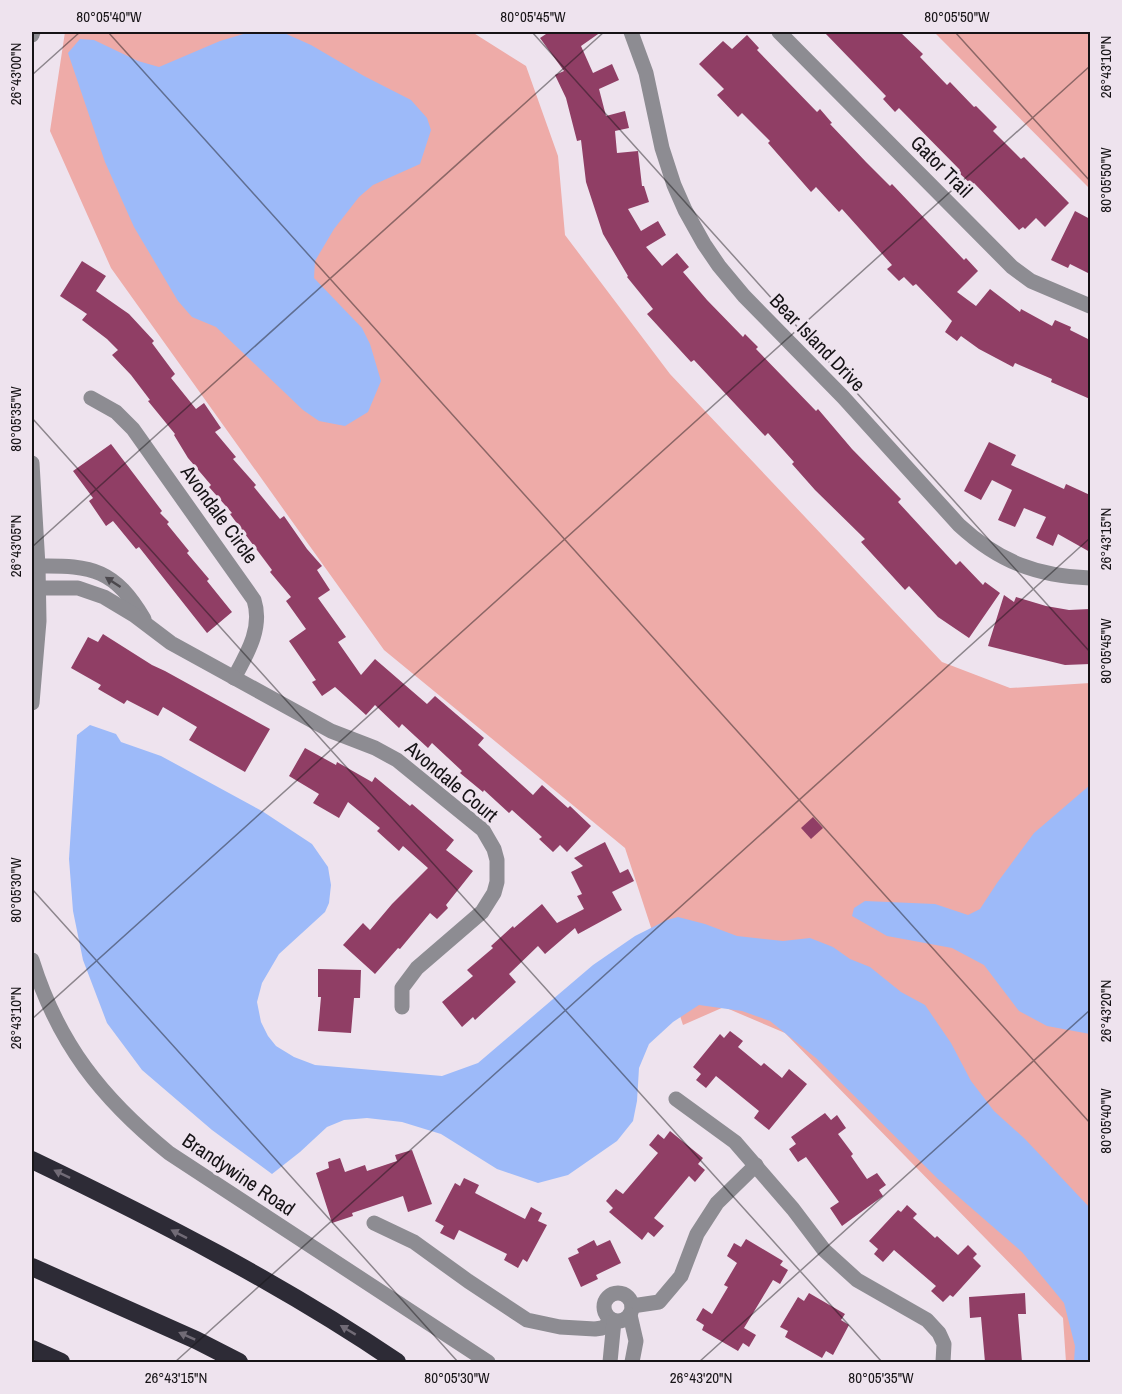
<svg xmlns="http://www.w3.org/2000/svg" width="1122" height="1394" viewBox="0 0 1122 1394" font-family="'Archivo Narrow',sans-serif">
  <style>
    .green { fill: #eeaba8 }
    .water { fill: #9dbaf9 }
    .building { fill: #903e65 }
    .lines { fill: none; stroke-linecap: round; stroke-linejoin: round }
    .minor { stroke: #8d8c92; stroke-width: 15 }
    .highway { stroke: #2d2b36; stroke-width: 18 }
    .oneway { fill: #4c494e }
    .oneway2 { fill: #716b76 }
    .ticks { fill: none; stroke: #161316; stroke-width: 1.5; stroke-opacity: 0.45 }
    .labels { text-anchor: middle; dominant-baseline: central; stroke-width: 6; stroke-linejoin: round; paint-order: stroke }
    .street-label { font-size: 20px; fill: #161316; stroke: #eee3ee }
    .neatline { fill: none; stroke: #161316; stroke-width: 2 }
    .ticks-label { font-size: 15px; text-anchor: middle; fill: #161316 }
  </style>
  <rect width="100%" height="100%" fill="#eee3ee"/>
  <g class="green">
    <polygon points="65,32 472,32 526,66 558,156 565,235 670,374 942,662 1010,688 1090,683 1090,1362 1066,1362 1063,1318 785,1033 724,1007 683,1025 625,848 384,650 111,268 50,131"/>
    <polygon points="934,32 1090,32 1090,189"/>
  </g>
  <g class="water">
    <polygon points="250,32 282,32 311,45 364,76 411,100 427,118 431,130 420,164 373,185 359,197 334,229 315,261 314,278 362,328 370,344 381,381 368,412 345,426 319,421 303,410 216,327 192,317 178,301 134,227 105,162 68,53 80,39 94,40 138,61 159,67 220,41"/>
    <polygon points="90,725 116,734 121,742 161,756 262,811 312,844 328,867 331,885 329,903 325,912 279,954 262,983 257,1002 261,1022 268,1036 276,1046 294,1057 315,1065 442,1076 478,1063 593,965 635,936 667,920 678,917 705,924 737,936 783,941 810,938 833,947 850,959 870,967 901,992 925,1005 951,1043 971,1081 994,1111 1025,1139 1090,1208 1090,1362 1074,1362 1075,1346 1064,1303 1022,1252 938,1179 816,1058 770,1021 742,1011 699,1005 673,1022 649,1044 639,1068 637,1101 633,1121 617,1141 568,1175 538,1183 497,1169 441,1134 402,1122 367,1118 344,1120 327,1127 300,1152 272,1174 212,1130 142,1070 107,1023 83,960 73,911 69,859 77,735"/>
    <polygon points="1090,785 1090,1034 1047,1026 1019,1011 984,965 952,948 887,936 852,916 854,908 865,901 935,904 968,915 980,909 997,883 1034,833"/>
  </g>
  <g class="building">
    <polygon points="549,32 601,32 581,46 593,73 612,64 619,80 599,89 606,116 625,111 629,128 615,131 617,153 638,151 642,186 644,186 649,202 628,209 641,231 658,221 666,235 646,247 662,266 677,253 689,267 683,272 707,300 743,337 745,334 758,347 756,349 816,411 818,409 852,449 901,499 898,502 956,565 960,561 983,585 985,582 1000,593 969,638 938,617 909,586 905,590 861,542 865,539 815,490 792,464 794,462 768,433 765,436 694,360 691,362 647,314 653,309 627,277 628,276 603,234 586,182 581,140 577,141 566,98 555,75 564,71 540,38"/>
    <polygon points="824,32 900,32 923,54 920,57 947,85 950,82 974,107 976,106 997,127 993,131 1021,159 1024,157 1069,203 1045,227 1036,218 1025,229 1023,227 1019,230 974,183 972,185 958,172 960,170 899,108 895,112 883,99 886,96"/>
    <polygon points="747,35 759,48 757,50 817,112 820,109 832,123 830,124 866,162 890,186 892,184 964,260 966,258 978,271 957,292 976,306 990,289 1020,312 1021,309 1052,326 1055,320 1071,327 1070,330 1090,340 1090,399 1051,382 1052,379 1015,363 1013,367 979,349 961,336 957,341 945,332 952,321 916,284 913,286 904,277 899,281 887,269 892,265 842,209 839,212 816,187 811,192 768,143 770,141 742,113 738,117 717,95 724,89 699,64 723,41 732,49"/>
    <polygon points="1075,211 1090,219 1090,274 1070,264 1068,268 1051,260"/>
    <polygon points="82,261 106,276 96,291 129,314 154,341 152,343 175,374 171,378 196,409 204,403 221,428 215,432 236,457 233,459 256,485 254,487 280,519 284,516 307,549 322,566 317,570 330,590 318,598 346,637 338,642 361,675 375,659 427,704 435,696 484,738 478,745 533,795 542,785 568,808 570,806 591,826 567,852 560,845 553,852 539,839 542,837 512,810 509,813 484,790 483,792 460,773 462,771 432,743 428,748 402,724 399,728 375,705 366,715 335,687 322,696 312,682 316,680 289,641 306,629 286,601 291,597 270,572 272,570 230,514 232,513 209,487 211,485 188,458 174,435 175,434 148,401 150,400 131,375 112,355 118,350 107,339 82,320 87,314 60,296"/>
    <polygon points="989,442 1016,455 1011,465 1064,489 1066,484 1090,495 1090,552 1058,534 1053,546 1036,538 1046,517 1024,508 1015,527 998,520 1012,490 992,480 981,500 964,491"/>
    <polygon points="111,444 162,511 160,513 169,522 167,524 189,551 187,553 209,579 207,581 232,612 207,633 139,547 136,549 113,521 106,526 89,501 93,498 73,471"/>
    <polygon points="1004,595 1014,602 1016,597 1046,606 1069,610 1090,609 1090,664 1065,665 988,646"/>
    <polygon points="103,634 152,665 165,671 270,729 245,772 189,740 197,727 163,707 158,716 127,700 124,704 98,689 101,685 71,668 88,637 98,642"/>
    <polygon points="305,748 336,765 337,762 372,782 375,777 410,806 412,804 454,840 446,850 473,871 446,905 448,908 437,919 430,913 400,949 398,948 375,974 343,945 363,923 370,930 392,904 428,868 403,846 399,851 377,831 380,828 348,802 339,818 313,803 319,794 289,776"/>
    <polygon points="813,817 823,828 811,839 801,828"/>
    <polygon points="605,842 620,873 628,869 634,881 612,892 622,910 578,934 575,928 545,954 538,946 509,974 516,982 475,1020 473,1017 462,1027 442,1002 473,976 467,970 493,948 491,946 513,926 514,928 542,904 557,923 584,909 577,896 582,894 571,872 583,866 574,858"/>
    <polygon points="318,969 361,970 360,998 354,998 351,1033 318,1031 321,997 318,997"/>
    <polygon points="730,1031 743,1041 738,1047 761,1066 764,1063 782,1078 789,1069 807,1084 769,1130 754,1118 759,1111 716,1076 706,1088 696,1080 701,1074 693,1067 720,1034 724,1038"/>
    <polygon points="825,1113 831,1120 837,1115 846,1128 838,1134 853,1154 851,1156 867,1179 877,1173 886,1185 879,1190 883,1196 842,1226 830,1208 839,1202 806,1157 798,1162 789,1149 796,1144 791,1137"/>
    <polygon points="670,1131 703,1158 698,1164 705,1170 695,1182 689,1176 654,1218 664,1226 654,1237 648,1232 642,1240 609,1212 613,1208 606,1201 616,1189 623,1194 658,1153 649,1145 658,1134 664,1139"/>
    <polygon points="412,1150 432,1204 408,1212 403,1196 352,1213 353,1216 332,1223 316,1173 329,1168 328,1162 340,1158 345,1172 365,1165 367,1171 397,1161 395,1155"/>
    <polygon points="464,1178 479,1185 475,1193 525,1219 531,1207 542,1213 538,1221 547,1225 527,1262 523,1259 518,1268 504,1260 507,1254 459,1230 454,1240 440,1233 444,1226 435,1221 455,1183 460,1186"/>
    <polygon points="907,1205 917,1214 913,1218 935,1238 937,1236 958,1255 968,1245 977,1254 973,1258 981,1266 953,1297 950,1295 943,1302 931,1291 936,1286 894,1250 883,1262 874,1254 878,1249 869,1241 898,1210 901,1212"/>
    <polygon points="746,1239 783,1261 780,1265 788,1270 780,1284 773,1280 744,1328 756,1335 749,1347 743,1343 738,1351 702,1330 704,1325 696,1320 703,1308 712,1314 728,1287 724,1285 737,1263 727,1256 734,1243 741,1247"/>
    <polygon points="594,1240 597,1246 610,1240 621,1263 596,1275 598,1279 581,1287 568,1258 579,1253 577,1249"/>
    <polygon points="809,1293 845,1314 841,1320 849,1325 833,1355 826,1351 822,1358 785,1337 788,1331 780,1327 798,1297 804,1301"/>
    <polygon points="1025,1293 1026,1314 1018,1314 1022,1362 985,1362 981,1317 970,1318 969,1297"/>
  </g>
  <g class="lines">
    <g class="minor">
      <path d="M631 32 646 73 662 148 674 185 685 210 704 244 719 266 744 296 843 397 959 525C999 562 1037 576 1090 578"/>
      <polyline points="779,32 1012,267 1031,281 1090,306"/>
      <polyline points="32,35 33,32"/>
      <path d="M91 398 116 412 133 429 254 600C263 628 247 654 234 678"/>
      <polyline points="32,463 38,566 39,621 32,703"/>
      <path d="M38 566C93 565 115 570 144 619"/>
      <polyline points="38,588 78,588 104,597 134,615 171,643 331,731 375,748 397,760 483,830 494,849 497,860 497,882 494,893 482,912 417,968 402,988 402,1007"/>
      <path d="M32 960C58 1043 101 1098 169 1153L488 1362"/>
      <polyline points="676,1099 735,1142 793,1209 824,1250 857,1280 927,1320 939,1333 944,1344 943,1362"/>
      <polyline points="374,1223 414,1242 468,1281 527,1320 560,1327 595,1329 602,1328 614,1321"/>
      <circle cx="618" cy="1307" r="14"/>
      <polyline points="632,1306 659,1302 681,1276 697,1234 717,1203 756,1165"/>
      <polyline points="630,1315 636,1341 632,1362"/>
      <polyline points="610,1362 614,1321"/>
    </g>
    <g class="highway">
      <path d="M32 1160C157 1220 282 1284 397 1362"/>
      <polyline points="32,1267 196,1340 239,1362"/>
      <polyline points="32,1349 61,1362"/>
    </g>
  </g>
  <defs><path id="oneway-solid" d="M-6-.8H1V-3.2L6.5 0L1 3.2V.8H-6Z" transform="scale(1.5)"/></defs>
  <use class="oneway" href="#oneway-solid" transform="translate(113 582) rotate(-147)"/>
  <g class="oneway2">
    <use href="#oneway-solid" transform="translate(62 1174) rotate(-154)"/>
    <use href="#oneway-solid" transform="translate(179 1234) rotate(-153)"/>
    <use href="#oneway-solid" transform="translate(348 1330) rotate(-149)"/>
    <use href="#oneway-solid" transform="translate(187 1336) rotate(-156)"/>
  </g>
  <path class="ticks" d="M108 32 1090 1123M532 32 1090 652M955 32 1090 181M32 75 80 32M32 418 882 1362M32 547 604 32M32 889 458 1362M32 1019 1090 66M32 1359 34 1362M175 1362 1090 538M699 1362 1090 1010"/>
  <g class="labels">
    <g class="street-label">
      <text transform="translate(942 166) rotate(45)">Gator Trail</text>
      <text transform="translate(818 342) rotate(46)">Bear Island Drive</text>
      <text transform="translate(220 514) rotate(54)">Avondale Circle</text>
      <text transform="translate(452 781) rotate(40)">Avondale Court</text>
      <text transform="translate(239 1174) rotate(34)">Brandywine Road</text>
    </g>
  </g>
  <rect width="1122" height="1394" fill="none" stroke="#eee3ee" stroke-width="66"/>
  <rect x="33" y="33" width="1056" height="1328" class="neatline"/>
  <g class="ticks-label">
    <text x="109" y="22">80°05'40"W</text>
    <text x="533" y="22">80°05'45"W</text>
    <text x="957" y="22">80°05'50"W</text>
    <text transform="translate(1106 67) rotate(-90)" y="5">26°43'10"N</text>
    <text transform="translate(16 74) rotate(-90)" y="5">26°43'00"N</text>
    <text transform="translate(1106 180) rotate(-90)" y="5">80°05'50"W</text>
    <text transform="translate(16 419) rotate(-90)" y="5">80°05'35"W</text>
    <text transform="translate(1106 539) rotate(-90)" y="5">26°43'15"N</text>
    <text transform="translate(16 546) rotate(-90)" y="5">26°43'05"N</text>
    <text transform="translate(1106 651) rotate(-90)" y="5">80°05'45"W</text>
    <text transform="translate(16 890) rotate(-90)" y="5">80°05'30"W</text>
    <text transform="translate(1106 1011) rotate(-90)" y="5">26°43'20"N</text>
    <text transform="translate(16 1018) rotate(-90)" y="5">26°43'10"N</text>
    <text transform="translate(1106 1121) rotate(-90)" y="5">80°05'40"W</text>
    <text x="176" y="1383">26°43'15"N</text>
    <text x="457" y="1383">80°05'30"W</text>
    <text x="701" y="1383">26°43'20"N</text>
    <text x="881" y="1383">80°05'35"W</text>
  </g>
</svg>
